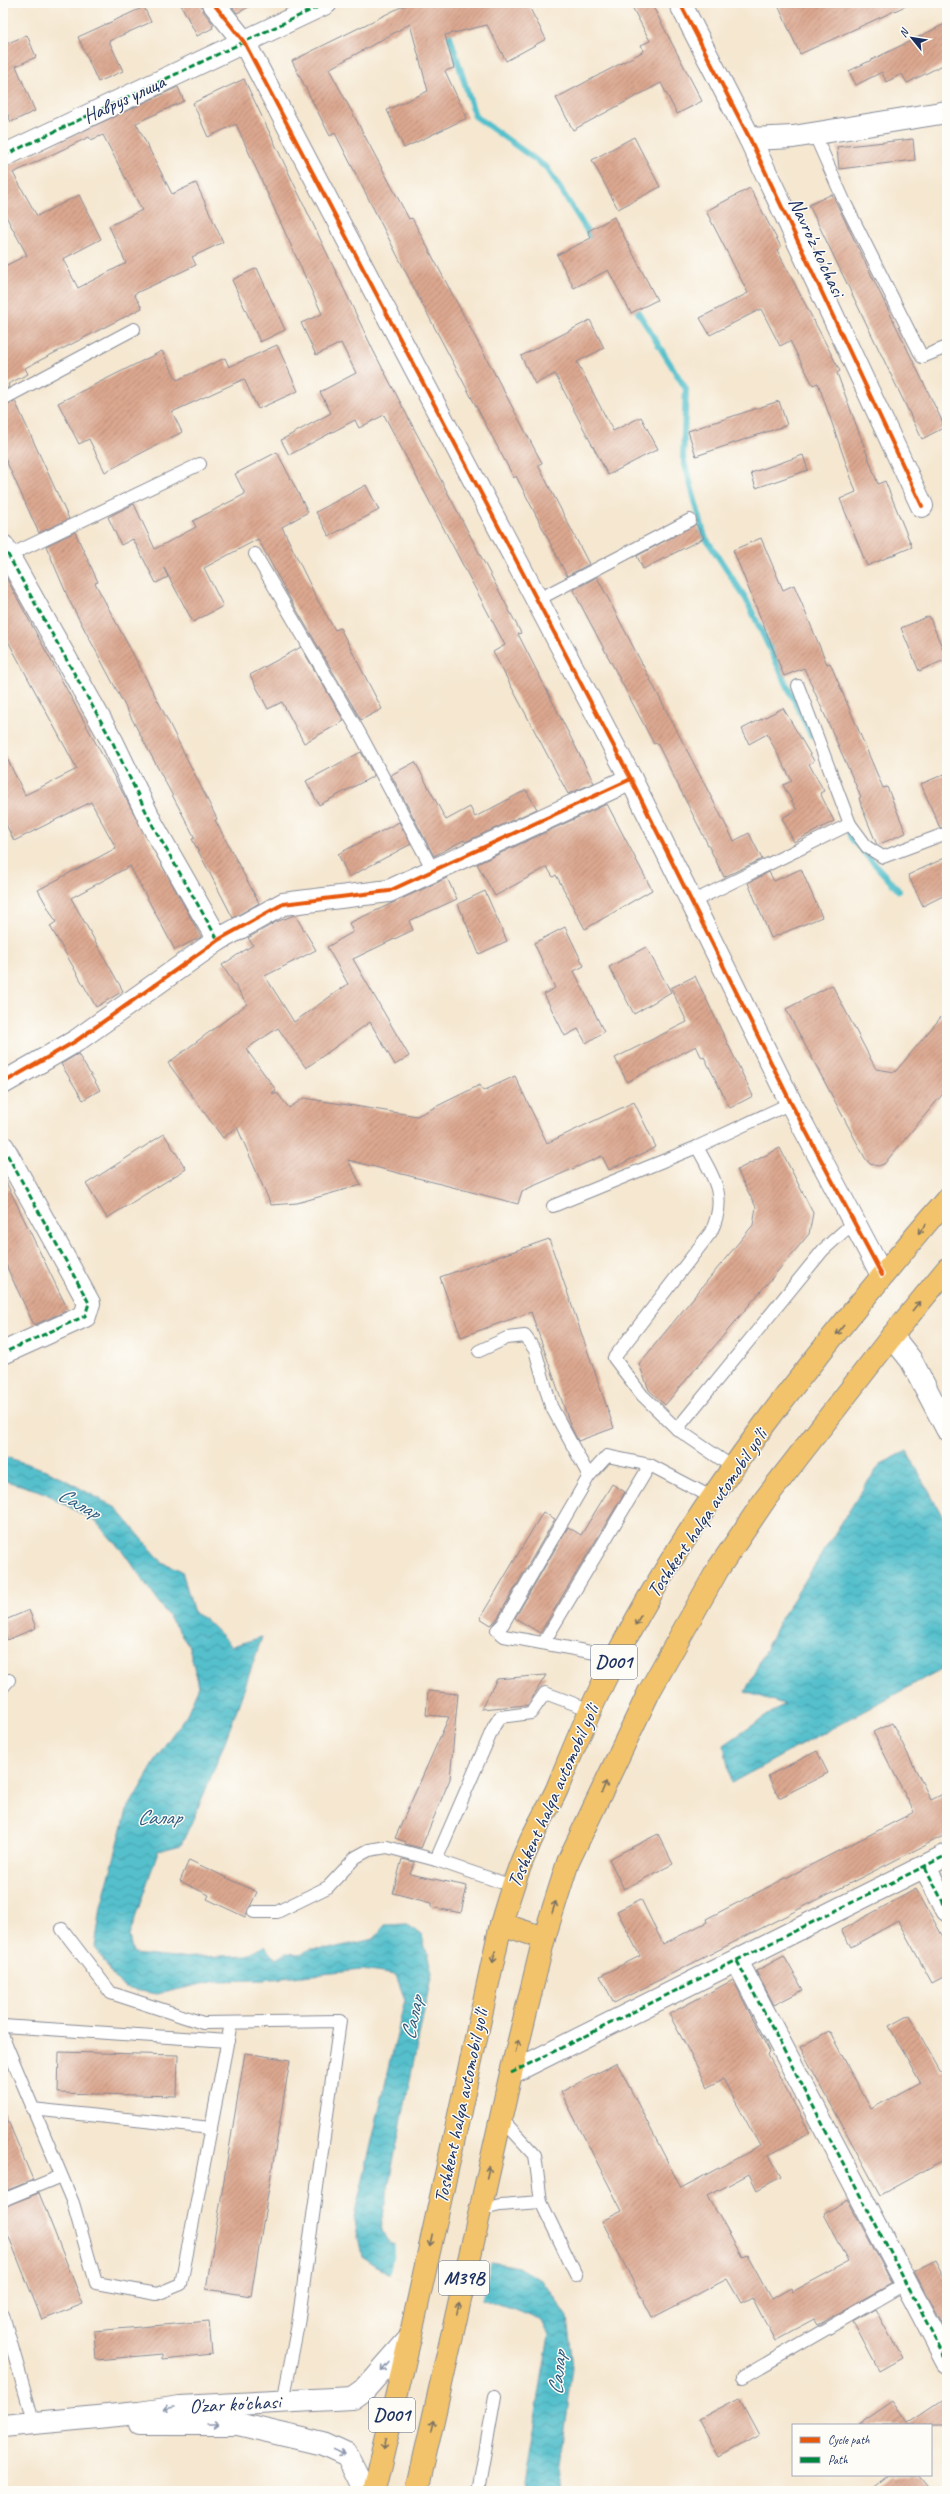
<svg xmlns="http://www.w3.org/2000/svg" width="950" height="2494" viewBox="0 0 950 2494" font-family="Caveat,sans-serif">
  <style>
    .water { fill: url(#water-waves); stroke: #387895 }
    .pier { fill: #f5e7d0 }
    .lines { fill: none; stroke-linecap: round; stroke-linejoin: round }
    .stream { stroke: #54c0cc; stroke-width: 6 }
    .building { fill: url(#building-hatch); fill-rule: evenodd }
    .service-casing { stroke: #888b97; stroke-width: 14 }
    .minor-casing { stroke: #888b97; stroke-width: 24 }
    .tertiary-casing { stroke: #888b97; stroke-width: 24 }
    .trunk-casing { stroke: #888b97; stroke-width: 24 }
    .service { stroke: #fff; stroke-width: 12 }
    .minor { stroke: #fff; stroke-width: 22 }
    .tertiary { stroke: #fff; stroke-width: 22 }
    .trunk { stroke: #f2c36a; stroke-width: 22 }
    .quiet { stroke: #00873e; stroke-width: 3; stroke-dasharray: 6 3; stroke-linecap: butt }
    .cycleway-casing { stroke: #fdfcf7; stroke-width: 6 }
    .cycleway { stroke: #e8590c; stroke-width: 4 }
    .oneway { stroke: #7c7263 }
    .oneway2 { stroke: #8d97ae }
    .labels { text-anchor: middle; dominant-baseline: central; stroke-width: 3; stroke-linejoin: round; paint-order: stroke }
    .shield { fill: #fdfcf7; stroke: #5f6c8c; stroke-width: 1 }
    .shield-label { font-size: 19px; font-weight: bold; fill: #1b2f5e }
    .street-label { font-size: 20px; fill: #1b2f5e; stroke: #fdfcf7 }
    .water-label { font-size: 21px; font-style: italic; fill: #2c5a7f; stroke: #fdfcf7 }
  </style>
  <defs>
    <pattern id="water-waves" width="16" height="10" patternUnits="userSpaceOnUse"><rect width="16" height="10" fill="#54c0cc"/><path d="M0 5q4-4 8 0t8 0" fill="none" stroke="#459ca9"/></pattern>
    <pattern id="building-hatch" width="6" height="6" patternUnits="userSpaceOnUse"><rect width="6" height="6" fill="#dca78f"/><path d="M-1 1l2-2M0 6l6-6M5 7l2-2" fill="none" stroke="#b28878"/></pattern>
  </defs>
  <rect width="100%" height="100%" fill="#fdfcf7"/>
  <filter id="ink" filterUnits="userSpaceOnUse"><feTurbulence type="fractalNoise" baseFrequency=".025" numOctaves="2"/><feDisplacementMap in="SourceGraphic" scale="8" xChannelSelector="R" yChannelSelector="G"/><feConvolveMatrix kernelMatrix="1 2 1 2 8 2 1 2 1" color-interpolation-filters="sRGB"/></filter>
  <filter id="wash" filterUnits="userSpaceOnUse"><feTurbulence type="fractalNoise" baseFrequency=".012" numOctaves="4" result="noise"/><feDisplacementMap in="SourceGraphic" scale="16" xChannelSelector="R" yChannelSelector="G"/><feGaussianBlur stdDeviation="0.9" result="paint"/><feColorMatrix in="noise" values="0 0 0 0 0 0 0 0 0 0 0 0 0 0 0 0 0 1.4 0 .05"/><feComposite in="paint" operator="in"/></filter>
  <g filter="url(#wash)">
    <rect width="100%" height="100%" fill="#f5e7d0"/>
    <g class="water">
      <polygon points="907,1451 947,1525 947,1666 731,1783 724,1745 784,1704 745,1692 779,1622 866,1484 881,1464"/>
      <path d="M3 1456 49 1471 116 1508 162 1562 182 1571 194 1613 205 1619 232 1646 262 1637C238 1708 213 1778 181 1845L158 1851 129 1936 133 1954 174 1958 248 1955 265 1946 276 1959 286 1953 300 1954 311 1949 332 1948 374 1939 385 1925 407 1924 422 1936 432 1972 385 2202 381 2232 392 2244 518 2267 542 2280 567 2317 573 2367 557 2491H523L549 2335 542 2321 506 2306 395 2278 362 2256 354 2217 405 2000 396 1975 362 1970 263 1980 216 1981 157 1994 124 1988 112 1974 95 1947 101 1907 127 1810 165 1745 187 1714 199 1686 188 1644 124 1553 96 1522 43 1492 3 1480Z"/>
    </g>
    <polygon class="pier" points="396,2243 491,2260 482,2302 389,2277"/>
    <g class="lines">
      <g class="stream">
        <polyline points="447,27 475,116 547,168 595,243"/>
        <polyline points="633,304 686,389 683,457 705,537 746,599 811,735"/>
        <polyline points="846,825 851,838 899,891"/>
      </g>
    </g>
    <g id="blocks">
      <g class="building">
        <polygon points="180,3 201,3 203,11 214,25 212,26 213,28 197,36"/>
        <polygon points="229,3 257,3 237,13"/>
        <polygon points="409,3 527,3 546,39 506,61 487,25 445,35 454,68 445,71 467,118 404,148 387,110 428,91 410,24 329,69 409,219 412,218 542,463 538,465 589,564 567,576 516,476 514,478 419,298 335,133 330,136 292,61"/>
        <polygon points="630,3 651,3 702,101 677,114 661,83 573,130 556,98 644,51 641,45 650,41"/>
        <polygon points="777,3 912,3 800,54"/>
        <polygon points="144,7 151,22 109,41 123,71 98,82 78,37"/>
        <polygon points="947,23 947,63 907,83 902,74 886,82 882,72 856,85 849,71"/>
        <polygon points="27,35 36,57 16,66 35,111 11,122 3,104 3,37 6,44"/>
        <polygon points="244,79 374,352 521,633 518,634 594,783 568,794 493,652 505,645 384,415 359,428 355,420 289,455 281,440 331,413 320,392 356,373 341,343 316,355 301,323 322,314 236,124 208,137 193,103"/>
        <path d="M178 87 184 101 136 123 172 194 196 183 223 242 192 257 196 265 134 294 142 308 25 368 28 374 8 384 9 387 3 390V267L27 255 3 211V168ZM103 135 142 210 109 226 126 263 78 288 63 259 101 239 79 195 37 216 13 173 89 137 91 140Z"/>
        <polygon points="634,137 660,187 618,209 592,160"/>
        <polygon points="913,139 915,160 839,169 837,147"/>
        <polygon points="750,188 781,247 777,250 840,371 837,373 878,484 885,481 912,547 867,566 840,499 856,492 818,383 813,385 790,341 780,346 761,309 710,335 700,318 748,293 706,211"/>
        <polygon points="832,194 945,427 922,439 809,205"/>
        <polygon points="614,217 657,300 631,313 608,270 574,288 557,255 591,238 588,231"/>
        <polygon points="257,268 285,330 260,342 232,280"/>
        <polygon points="590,320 604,348 577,362 613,431 641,417 658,449 608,475 555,374 535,384 521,356"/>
        <polygon points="277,345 298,391 258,409 244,379 172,412 182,432 105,472 89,439 79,444 58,403 162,351 177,380 225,358 229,367"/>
        <polygon points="15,401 69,519 39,533 3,454 3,406"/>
        <polygon points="779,401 787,425 696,456 688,431"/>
        <polygon points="277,452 308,512 282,527 318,601 335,630 340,628 382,709 361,720 288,595 258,539 204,568 223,606 193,622 164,568 168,577 156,583 133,539 121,545 108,517 134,504 155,549 196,527 193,521 245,494 235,474"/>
        <polygon points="803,455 808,470 756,488 751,473"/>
        <polygon points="366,485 379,510 329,536 316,512"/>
        <polygon points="696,524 704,538 643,569 637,556"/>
        <polygon points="75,532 98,582 95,583 159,703 217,819 215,820 259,903 233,918 192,839 195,838 70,602 46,546"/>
        <polygon points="761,538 783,590 794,585 827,664 830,663 883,788 887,787 906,833 877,845 862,808 859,798 861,797 804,668 784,676 733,550"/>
        <polygon points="3,572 201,937 175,950 130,866 71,898 123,991 96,1007 50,926 56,922 38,890 116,848 91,802 14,841 3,818 3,750 25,795 77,769 3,632"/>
        <polygon points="597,577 734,841 749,833 762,859 724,877 657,743 654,744 573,590"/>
        <polygon points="929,616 947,659 919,671 901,628"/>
        <polygon points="301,647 344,721 304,743 282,702 268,709 250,675"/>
        <polygon points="783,708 814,761 809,764 824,791 820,793 834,821 794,842 782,818 797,810 783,785 792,781 767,734 749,744 742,729"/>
        <polygon points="361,752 374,776 319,805 306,781"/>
        <polygon points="415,762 446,820 470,807 475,817 526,790 537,809 465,842 464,840 434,856 391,775"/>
        <polygon points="947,773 947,826 940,828 921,784"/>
        <polygon points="607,804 652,890 585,929 556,875 553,877 547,867 495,896 477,864"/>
        <polygon points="399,822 411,844 349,877 338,854"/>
        <polygon points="947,857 947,894 923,906 908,875"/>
        <polygon points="801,869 822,917 771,938 748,883 769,872 774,881"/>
        <polygon points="447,878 457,899 409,921 413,930 353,959 409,1056 395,1065 370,1022 306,1068 278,1028 246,1049 276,1090 272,1093 278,1094 289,1108 304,1098 417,1116 480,1085 483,1091 515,1076 547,1143 634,1102 656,1147 609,1170 602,1156 522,1191 518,1204 348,1160 361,1185 297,1203 271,1205 237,1127 223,1138 168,1063 247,1004 222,965 253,945 248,938 276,922 295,915 316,950 265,976 294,1022 348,984 327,947 353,932 349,923"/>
        <polygon points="485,891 507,941 479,954 458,904"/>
        <polygon points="565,927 584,966 574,971 604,1032 586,1043 578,1029 565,1036 544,994 555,988 534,943"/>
        <polygon points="646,947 671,992 634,1014 609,967"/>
        <polygon points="695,976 753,1096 730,1108 704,1057 702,1058 696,1046 627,1082 615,1058 687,1022 671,988"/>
        <polygon points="832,985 876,1069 895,1072 947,1010 947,1089 884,1164 878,1166 870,1164 865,1158 786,1009"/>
        <polygon points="78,1054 100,1090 83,1100 61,1064"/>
        <polygon points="164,1134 186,1169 107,1218 86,1184"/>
        <polygon points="780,1148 813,1213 809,1234 665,1405 649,1390 639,1364 753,1225 756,1207 737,1170"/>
        <polygon points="3,1176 68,1310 34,1325 3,1259"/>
        <polygon points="549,1239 614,1428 578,1441 571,1427 531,1312 461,1337 440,1277"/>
        <polygon points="612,1484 625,1492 540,1633 515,1618 568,1527 581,1535"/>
        <polygon points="543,1512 555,1519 497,1619 491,1625 480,1618"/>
        <polygon points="29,1610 36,1628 7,1640 3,1621"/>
        <polygon points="546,1675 528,1705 481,1709 497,1679"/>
        <polygon points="428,1691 458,1694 450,1779 421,1848 405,1844 406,1842 395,1838 449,1717 426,1715"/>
        <polygon points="892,1723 931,1800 947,1792 947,1834 614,2003 600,1976 640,1956 617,1911 641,1899 663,1944 707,1922 706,1919 914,1812 873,1732"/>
        <polygon points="817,1751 828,1773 779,1798 768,1776"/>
        <polygon points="658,1834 673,1864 624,1889 609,1859"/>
        <polygon points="402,1859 415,1862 410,1874 467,1886 461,1913 431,1907 431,1903 393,1893"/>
        <polygon points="189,1860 257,1892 245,1917 207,1899 209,1895 180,1881"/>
        <polygon points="916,1889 947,1944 947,1975 932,1983 898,1921 851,1947 841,1930"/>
        <polygon points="784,1956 803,1990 774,2005 756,1971"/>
        <polygon points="733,1980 770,2053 768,2055 810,2133 769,2155 781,2177 757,2190 749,2174 708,2196 742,2257 747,2255 771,2299 791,2288 792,2292 848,2262 823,2214 848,2200 892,2283 817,2325 814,2320 775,2341 752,2297 741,2303 727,2279 652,2318 602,2221 622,2211 561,2092 617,2063 681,2188 760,2146 723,2079 708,2087 669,2014"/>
        <polygon points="909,2015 941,2073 947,2070 947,2158 880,2195 800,2047 829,2031 871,2109 920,2082 889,2026"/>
        <polygon points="59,2052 178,2055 177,2096 58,2093"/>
        <polygon points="245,2053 290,2060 251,2296 206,2289"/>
        <polygon points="3,2109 33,2180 3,2192"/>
        <polygon points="39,2193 83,2304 42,2320 3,2222 3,2207"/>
        <polygon points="936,2260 947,2281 947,2334 914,2271"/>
        <polygon points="875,2309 902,2358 879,2371 853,2322"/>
        <polygon points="209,2321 212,2354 162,2359 162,2354 96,2360 94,2331"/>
        <polygon points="947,2397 947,2425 858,2425 893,2401 908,2423"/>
        <polygon points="739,2398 759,2435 719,2457 699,2419"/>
        <polygon points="889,2475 918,2475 931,2491 868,2491"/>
      </g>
    </g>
  </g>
  <g filter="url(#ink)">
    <use href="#blocks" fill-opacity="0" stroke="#888b97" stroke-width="1"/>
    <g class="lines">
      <defs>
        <g id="service">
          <polyline points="814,133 845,203 922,357 947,347"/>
          <polyline points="3,399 134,329"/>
          <polyline points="255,554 359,732 433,870"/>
          <polyline points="8,556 200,464"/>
          <polyline points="537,600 690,520"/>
          <polyline points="798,686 850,824"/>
          <polyline points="692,902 850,824 867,847 883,857 947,833"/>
          <path d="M697 1147C714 1178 728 1197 711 1232L614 1358 642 1395 677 1429 734 1468"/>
          <polyline points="553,1206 697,1147 791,1103"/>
          <polyline points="479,1351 507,1338 525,1336 535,1350 551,1406 589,1476"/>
          <polyline points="677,1429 823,1250 854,1222"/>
          <polyline points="544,1642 650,1465"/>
          <polyline points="617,1657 504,1636 497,1630 503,1624 589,1476 607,1456 650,1465 713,1498"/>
          <polyline points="3,1687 9,1680"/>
          <polyline points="436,1860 494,1726 500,1717 531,1713 545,1693 591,1710"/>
          <polyline points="254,1912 277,1912 328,1887 356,1857 369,1850 387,1847 436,1860 512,1886"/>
          <polyline points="62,1929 111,1993 203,2023 340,2021 298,2324 283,2402"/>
          <polyline points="3,2026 228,2041"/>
          <polyline points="3,2037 73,2203 96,2283 157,2294 181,2284 231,2023"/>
          <polyline points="32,2109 211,2128"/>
          <polyline points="3,2200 61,2176"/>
          <polyline points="541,2202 576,2275"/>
          <polyline points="479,2210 500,2205 541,2202 535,2155 500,2117"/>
          <polyline points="3,2315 34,2424"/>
          <polyline points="743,2377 906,2283"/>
          <polyline points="478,2491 495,2396"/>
        </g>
        <g id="minor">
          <polyline points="213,3 244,42 631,779 791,1103 882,1275"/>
          <polyline points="3,156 326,3"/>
          <polyline points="3,546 112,741 153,826 218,940"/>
          <polyline points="3,1083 76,1041 218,940 283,904 389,891 631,779"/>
          <polyline points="3,1147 89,1303 85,1316 3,1353"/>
          <polyline points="925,1867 947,1910"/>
          <polyline points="737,1961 947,2361"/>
          <polyline points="511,2073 947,1855"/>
          <polyline points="140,2424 238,2424 323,2444 347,2455 365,2491"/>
          <polyline points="3,2426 139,2413 180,2407 352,2398 366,2388 410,2338"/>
        </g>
        <g id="tertiary">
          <polyline points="680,3 750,139 922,506"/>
          <polyline points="750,139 793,137 947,112"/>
          <polyline points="892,1336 911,1360 947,1429"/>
        </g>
        <g id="trunk">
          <polyline points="501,1924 544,1938"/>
          <path d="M374 2491 410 2338 501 1924C509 1898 516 1872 528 1847 536 1827 548 1809 557 1789 573 1749 590 1709 609 1671 695 1499 823 1345 947 1199"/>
          <polyline points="417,2491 511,2073 544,1938 568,1862 649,1692 718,1569 766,1498 892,1336 947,1269"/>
        </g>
      </defs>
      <use href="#service" class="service-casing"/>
      <use href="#minor" class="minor-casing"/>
      <use href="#tertiary" class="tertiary-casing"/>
      <use href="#trunk" class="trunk-casing"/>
      <use href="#service" class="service"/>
      <use href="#minor" class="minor"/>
      <use href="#tertiary" class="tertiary"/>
      <use href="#trunk" class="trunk"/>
      <g class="quiet">
        <polyline points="3,156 326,3"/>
        <polyline points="3,546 112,741 153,826 218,940"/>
        <polyline points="3,1147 89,1303 85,1316 3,1353"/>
        <polyline points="925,1867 947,1910"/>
        <polyline points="737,1961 947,2361"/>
        <polyline points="511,2073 947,1855"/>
      </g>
      <defs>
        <g id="cycleway">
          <polyline points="213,3 244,42 631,779 791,1103 882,1275"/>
          <polyline points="680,3 750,139 922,506"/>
          <polyline points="3,1083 76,1041 218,940 283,904 389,891 631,779"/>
        </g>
      </defs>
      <use href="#cycleway" class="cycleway-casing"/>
      <use href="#cycleway" class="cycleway"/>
    </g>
    <defs><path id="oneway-shaft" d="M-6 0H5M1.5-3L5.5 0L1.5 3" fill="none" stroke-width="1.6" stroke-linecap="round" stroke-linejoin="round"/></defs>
    <g class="oneway">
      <use href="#oneway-shaft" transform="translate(922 1229) rotate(130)"/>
      <use href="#oneway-shaft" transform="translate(916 1306) rotate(-51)"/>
      <use href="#oneway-shaft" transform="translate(840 1330) rotate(128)"/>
      <use href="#oneway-shaft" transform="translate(638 1620) rotate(120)"/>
      <use href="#oneway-shaft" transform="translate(604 1787) rotate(-67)"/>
      <use href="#oneway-shaft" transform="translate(554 1907) rotate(-72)"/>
      <use href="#oneway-shaft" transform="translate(494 1957) rotate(102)"/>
      <use href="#oneway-shaft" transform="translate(517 2046) rotate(-76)"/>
      <use href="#oneway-shaft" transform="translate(488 2172) rotate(-77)"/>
      <use href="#oneway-shaft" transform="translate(431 2240) rotate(102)"/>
      <use href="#oneway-shaft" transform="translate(458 2308) rotate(-78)"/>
      <use href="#oneway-shaft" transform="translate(432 2426) rotate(-77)"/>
      <use href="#oneway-shaft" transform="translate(385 2444) rotate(104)"/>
    </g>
    <g class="oneway2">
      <use href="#oneway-shaft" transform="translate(385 2367) rotate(131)"/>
      <use href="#oneway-shaft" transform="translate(169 2408) rotate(170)"/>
      <use href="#oneway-shaft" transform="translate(213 2424)"/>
      <use href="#oneway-shaft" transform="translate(339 2452) rotate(26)"/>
    </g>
  </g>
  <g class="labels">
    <g class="shield">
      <rect x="591" y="1645" width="46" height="34" rx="3"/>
      <rect x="439" y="2261" width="50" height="34" rx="3"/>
      <rect x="369" y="2398" width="46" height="34" rx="3"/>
    </g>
    <g class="shield-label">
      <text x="614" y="1662">D001</text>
      <text x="464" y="2278">M39B</text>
      <text x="392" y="2415">D001</text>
    </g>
    <g class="street-label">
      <text transform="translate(124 99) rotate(-25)">Навруз улица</text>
      <text transform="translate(817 247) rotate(65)">Navro'z ko'chasi</text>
      <text transform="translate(707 1513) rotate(-56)">Toshkent halqa avtomobil yo'li</text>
      <text transform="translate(553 1796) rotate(-66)">Toshkent halqa avtomobil yo'li</text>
      <text transform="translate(461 2106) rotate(-78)">Toshkent halqa avtomobil yo'li</text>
      <text transform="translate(235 2404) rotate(-3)">O'zar ko'chasi</text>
    </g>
    <g class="water-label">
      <text transform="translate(79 1503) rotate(29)">Салар</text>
      <text x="159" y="1817">Салар</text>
      <text transform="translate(412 2018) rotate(-78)">Салар</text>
      <text transform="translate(557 2373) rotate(-84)">Салар</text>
    </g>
  </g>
  <rect width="950" height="2494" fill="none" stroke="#fdfcf7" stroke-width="16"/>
  <rect x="792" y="2424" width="140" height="52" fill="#fdfcf7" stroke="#a3aaba"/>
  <rect x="800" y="2437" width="20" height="6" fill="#e8590c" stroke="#a3aaba"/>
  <text x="828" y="2444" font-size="12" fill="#1b2f5e">Cycle path</text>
  <rect x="800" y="2457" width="20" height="6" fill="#00873e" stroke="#a3aaba"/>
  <text x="828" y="2464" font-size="12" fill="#1b2f5e">Path</text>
  <g transform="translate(912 38) rotate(300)" stroke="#fdfcf7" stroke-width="3" paint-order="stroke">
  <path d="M0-3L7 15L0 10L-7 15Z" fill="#1b2f5e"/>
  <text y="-6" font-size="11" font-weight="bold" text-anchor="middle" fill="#1b2f5e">N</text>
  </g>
</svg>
